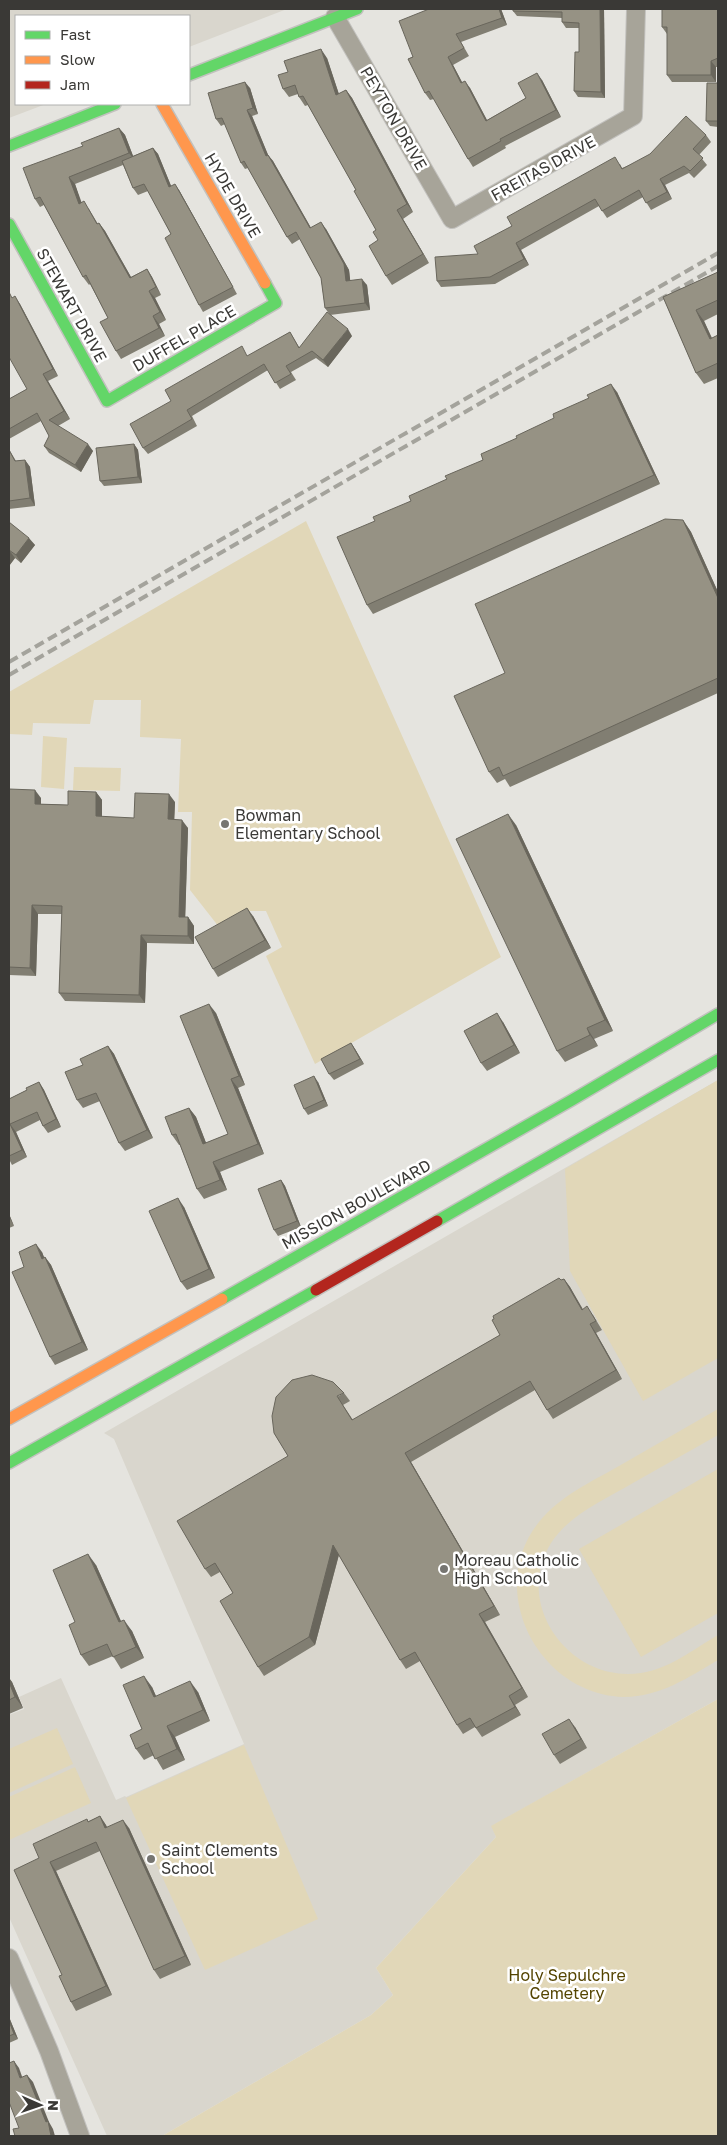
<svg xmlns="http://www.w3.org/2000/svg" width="727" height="2145" viewBox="0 0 727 2145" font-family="'Golos Text',sans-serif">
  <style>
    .built { fill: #d9d6cd }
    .green { fill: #e1d7b8 }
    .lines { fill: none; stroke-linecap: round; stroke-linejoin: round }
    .street-casing { stroke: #c2c1be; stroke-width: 20 }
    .fast-casing { stroke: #c2c1be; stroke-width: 14 }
    .slow-casing { stroke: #c2c1be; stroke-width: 14 }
    .jam-casing { stroke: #c2c1be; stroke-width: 14 }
    .street { stroke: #a7a499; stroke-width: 18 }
    .fast { stroke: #63d668; stroke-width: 11 }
    .slow { stroke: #ff974d; stroke-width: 11 }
    .jam { stroke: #b3261e; stroke-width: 11 }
    .rail { stroke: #a4a39c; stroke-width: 4; stroke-dasharray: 10 5; stroke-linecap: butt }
    .wall { fill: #817e72 }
    .shaded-wall { fill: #69665c }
    .building { fill: #969284; stroke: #69665c }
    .poi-dot { fill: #767571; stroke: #fff; stroke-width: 2 }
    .labels { text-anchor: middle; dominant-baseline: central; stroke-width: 5; stroke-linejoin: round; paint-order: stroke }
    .street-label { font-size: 16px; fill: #3a3936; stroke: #fff }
    .poi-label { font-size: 16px; fill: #3a3936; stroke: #fff; text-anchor: start }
    .park-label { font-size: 16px; fill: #544400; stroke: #fff }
  </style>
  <rect width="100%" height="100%" fill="#e5e4df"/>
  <g class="built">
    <polygon points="9,9 287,9 189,47 189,16 16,16 16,104 46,104 9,118"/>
    <polygon points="718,1080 718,1699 492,1826 496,1837 376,1968 393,1995 371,2015 162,2136 107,2136 9,1917 9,1715 24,1709 19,1697 61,1678 116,1800 125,1796 126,1797 244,1744 114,1439 104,1433"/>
  </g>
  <g class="green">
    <polygon points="306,521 501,957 315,1064 266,956 282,947 266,911 245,911 219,927 190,890 192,812 178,812 181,739 140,737 141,700 94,700 90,724 33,723 32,735 9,734 9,692"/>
    <polygon points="43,736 67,738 64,789 41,787"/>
    <polygon points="74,767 121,768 120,791 73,790"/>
    <polygon points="718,1080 718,1358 643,1401 570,1271 565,1169"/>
    <path d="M718 1409V1435C690 1451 661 1467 633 1483 604 1500 570 1514 551 1543 512 1605 571 1684 641 1673 669 1669 694 1649 718 1635V1660C689 1677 660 1697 624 1697 539 1695 484 1590 539 1522 560 1496 591 1482 619 1466 652 1447 685 1428 718 1409Z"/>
    <polygon points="718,1469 718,1613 641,1657 579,1549"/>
    <polygon points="718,1699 718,2136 162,2136 371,2015 393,1995 376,1968 496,1837 491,1826"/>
    <polygon points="57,1728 73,1764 9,1793 9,1749"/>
    <polygon points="244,1745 318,1919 205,1970 126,1798"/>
    <polygon points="75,1767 91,1803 9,1840 9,1797"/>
  </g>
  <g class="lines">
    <defs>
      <g id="street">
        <polyline points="335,17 452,219 633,116 636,9"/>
        <polyline points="9,1958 49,2051 80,2136"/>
      </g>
      <g id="fast">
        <polyline points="189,75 357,9"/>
        <polyline points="9,146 115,104"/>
        <polyline points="9,224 107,401 276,303 265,283"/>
        <polyline points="437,1221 718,1060"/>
        <polyline points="222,1299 572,1100 718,1014"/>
        <polyline points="9,1463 316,1290"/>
      </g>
      <g id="slow">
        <polyline points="162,104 265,283"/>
        <polyline points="9,1419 222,1299"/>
      </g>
      <polyline id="jam" points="316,1290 437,1221"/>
    </defs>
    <use href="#street" class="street-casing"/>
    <use href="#fast" class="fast-casing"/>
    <use href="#slow" class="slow-casing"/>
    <use href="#jam" class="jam-casing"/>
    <use href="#street" class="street"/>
    <use href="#fast" class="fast"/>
    <use href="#slow" class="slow"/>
    <use href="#jam" class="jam"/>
    <g class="rail">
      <polyline points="9,662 718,253"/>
      <polyline points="9,675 718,266"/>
    </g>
  </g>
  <g class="wall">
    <polygon points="501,9 507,25 461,42 469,56 453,65 462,82 470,88 487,120 526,98 542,80 561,117 505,146 506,148 473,167 468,159 434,99 430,100 425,93 408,59"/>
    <polygon points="604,9 605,98 578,97 574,91 579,52 579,28 566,28 562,22 562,18 517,16 513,11"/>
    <polygon points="718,9 718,67 716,67 716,82 672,82 667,75 667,34 662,27"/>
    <polygon points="327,58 339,94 346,90 352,98 413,212 403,219 429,263 392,285 386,276 376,230 356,190 308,105 305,106 299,97 298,94 289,97 283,89"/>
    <polygon points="718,83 718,127 710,126 706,121"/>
    <polygon points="250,88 258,114 252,116 268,155 273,161 311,228 326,229 349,270 350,280 367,285 370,310 330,315 325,308 321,278 300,239 292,244 287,237 248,168 245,169 241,163 225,124 221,126 216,119"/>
    <polygon points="119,128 125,135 133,156 153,148 158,154 171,186 179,190 237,294 203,312 199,305 171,234 148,191 138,195 133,188 123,165 75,184 81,203 89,209 98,224 99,223 105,231 131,277 147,269 152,277 161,295 155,298 166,320 159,324 165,336 121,359 116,351 108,318 90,284 89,285 83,277 44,205 40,207 35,199 83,146"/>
    <polygon points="706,135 711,142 699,155 707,165 694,178 689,173 665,185 672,199 651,210 643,197 607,218 599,206 521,250 529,265 495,284 441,287 437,281 478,254 512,226 620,164 622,168"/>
    <polygon points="718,272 718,314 704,321 712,338 718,335 718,378 704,384 696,373 663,297"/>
    <polygon points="13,298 20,304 58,376 48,381 70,419 58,426 93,451 81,472 49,453 44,446 49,436 41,421 9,439 9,399 27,389"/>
    <polygon points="290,332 299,347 352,336 328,367 316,358 291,372 296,380 280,389 268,370 192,416 197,426 148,454 143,448 248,356"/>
    <polygon points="617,392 660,484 373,614 367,605 375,521 411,501 447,479 483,460"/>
    <polygon points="134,444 138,450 142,483 104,486 100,481"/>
    <polygon points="9,449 16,461 25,460 30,467 35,506 9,509"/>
    <polygon points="683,520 691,532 718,592 718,693 510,787 505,779 497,783 489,772 505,673"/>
    <polygon points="9,522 35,545 21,563 15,558 9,566"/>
    <polygon points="9,789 41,798 41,804 68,805 96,792 102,800 102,817 134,818 175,802 174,819 188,828 185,917 188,917 194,926 194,944 147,943 145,1003 65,1001 59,993 62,914 38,914 36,976 9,975"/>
    <polygon points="516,825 613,1031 594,1039 598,1046 565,1062 557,1051"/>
    <polygon points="253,916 271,948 218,977 213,969"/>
    <polygon points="216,1013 245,1085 238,1088 264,1154 220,1172 227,1190 204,1199 197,1189 180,1145 179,1145 172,1135 189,1108 196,1117 206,1143 228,1134"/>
    <polygon points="503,1022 520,1053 487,1071 481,1063"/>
    <polygon points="351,1043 355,1049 364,1064 334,1080 329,1074"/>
    <polygon points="108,1046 114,1054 153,1138 125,1151 119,1143 100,1101 83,1108 77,1100 83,1065"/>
    <polygon points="39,1082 44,1090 61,1127 48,1133 43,1126 40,1120 16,1132 27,1157 12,1165 9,1159 9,1099 27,1090"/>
    <polygon points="318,1082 328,1106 308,1115 304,1109"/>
    <polygon points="281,1180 285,1186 301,1227 278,1236 274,1230"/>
    <polygon points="184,1207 215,1278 187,1290 181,1282"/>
    <polygon points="9,1214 14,1226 9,1228"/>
    <polygon points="42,1252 44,1258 45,1257 51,1265 88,1350 55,1365 50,1357 24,1267"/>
    <polygon points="564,1279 570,1287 582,1309 593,1315 602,1330 596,1333 622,1379 553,1419 547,1410 535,1390 411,1462 500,1615 485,1622 528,1697 515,1705 521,1715 482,1737 475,1727 463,1734 457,1725 420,1661 406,1669 400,1660 339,1555 315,1645 264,1676 258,1667 233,1593 220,1572 211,1577 205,1569 288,1456 274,1433 344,1393 350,1401 343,1405 353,1420 500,1335"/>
    <polygon points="96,1565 121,1621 132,1631 144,1658 121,1669 113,1656 89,1666 81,1655 75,1622"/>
    <polygon points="9,1678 12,1682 23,1708 9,1714"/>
    <polygon points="152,1687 156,1696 198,1692 210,1721 175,1737 185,1760 163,1770 154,1755 144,1760 136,1749 142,1729"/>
    <polygon points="575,1727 587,1748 560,1764 554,1755"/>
    <polygon points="100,1816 107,1827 129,1828 191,1965 160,1979 154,1970 100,1851 56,1871 112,1995 76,2011 71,2002 62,1975 39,1858 89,1821"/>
    <polygon points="9,2017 18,2039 9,2043"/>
  </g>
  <g class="shaded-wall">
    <polygon points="499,9 501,9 507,25 502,18"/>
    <polygon points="600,9 604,9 605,98 601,92"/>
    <polygon points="321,49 327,58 342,104 336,95"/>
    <polygon points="448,57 453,65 466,90 461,83"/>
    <polygon points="711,61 716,67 716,82 711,75"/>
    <polygon points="537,73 542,80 561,117 556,110"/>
    <polygon points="465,81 470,88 491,128 486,121"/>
    <polygon points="245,82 250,88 258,114 253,108"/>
    <polygon points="346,90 352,98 413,212 407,204"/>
    <polygon points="247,110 252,116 271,162 266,156"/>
    <polygon points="119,128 125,135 135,161 129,153"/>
    <polygon points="153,148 158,154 174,193 169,187"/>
    <polygon points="268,155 273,161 315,235 310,228"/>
    <polygon points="69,177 75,184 85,212 79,204"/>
    <polygon points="660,179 665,185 672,199 667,192"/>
    <polygon points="175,184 179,190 237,294 233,287"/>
    <polygon points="397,210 403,219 429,263 423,254"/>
    <polygon points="321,222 326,229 349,270 351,287 346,281"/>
    <polygon points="99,223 105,231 136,286 130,278"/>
    <polygon points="516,243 521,250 529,265 524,259"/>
    <polygon points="147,269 152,277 161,295 156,287"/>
    <polygon points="362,279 367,285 370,310 365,303"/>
    <polygon points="149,291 155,298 166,320 160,312"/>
    <polygon points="15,296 20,304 58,376 53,369"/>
    <polygon points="696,310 704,321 717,350 710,339"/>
    <polygon points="153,316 159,324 165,336 159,328"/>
    <polygon points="348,329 352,336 328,367 323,360"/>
    <polygon points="43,374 48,381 70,419 64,411"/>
    <polygon points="611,384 617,392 660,484 654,475"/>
    <polygon points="88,444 93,451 81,472 75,465"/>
    <polygon points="134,444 138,450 142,483 138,477"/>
    <polygon points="25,460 30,467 35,506 30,498"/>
    <polygon points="683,520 691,532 718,592 718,598"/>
    <polygon points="29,538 35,545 21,563 16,555"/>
    <polygon points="9,550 15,558 9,566"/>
    <polygon points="35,790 41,798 41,813 35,804"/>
    <polygon points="96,792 102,800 102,825 96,816"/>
    <polygon points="169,794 175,802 174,828 168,819"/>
    <polygon points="508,814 516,825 613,1031 605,1020"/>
    <polygon points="182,820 188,828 185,926 179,917"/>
    <polygon points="32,905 38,914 36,976 30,968"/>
    <polygon points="247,908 253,916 271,948 265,940"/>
    <polygon points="188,917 194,926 194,944 188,936"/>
    <polygon points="141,935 147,943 145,1003 139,995"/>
    <polygon points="209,1004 216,1013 245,1085 239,1076"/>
    <polygon points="497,1013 503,1022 520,1053 514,1045"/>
    <polygon points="587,1028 594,1039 598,1046 590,1035"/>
    <polygon points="351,1043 355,1049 364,1064 360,1059"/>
    <polygon points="108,1046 114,1054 153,1138 147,1130"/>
    <polygon points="314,1076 318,1082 328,1106 324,1100"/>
    <polygon points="231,1079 238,1088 264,1154 258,1144"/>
    <polygon points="39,1082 44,1090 61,1127 56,1119"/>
    <polygon points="189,1108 196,1117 210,1153 203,1144"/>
    <polygon points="10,1124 16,1132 27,1157 22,1150"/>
    <polygon points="213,1162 220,1172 227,1190 220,1180"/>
    <polygon points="281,1180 285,1186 301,1227 297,1221"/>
    <polygon points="178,1198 184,1207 215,1278 209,1269"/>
    <polygon points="9,1214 14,1226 9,1217"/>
    <polygon points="36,1244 42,1252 48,1267 42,1259"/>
    <polygon points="45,1257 51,1265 88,1350 82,1342"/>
    <polygon points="564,1279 570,1287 588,1318 582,1310"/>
    <polygon points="590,1324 596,1333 622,1379 616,1370"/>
    <polygon points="405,1453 411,1462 500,1615 494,1606"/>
    <polygon points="333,1545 339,1554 315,1645 309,1637"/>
    <polygon points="88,1554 96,1565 126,1633 119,1622"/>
    <polygon points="479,1614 485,1622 528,1697 522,1688"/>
    <polygon points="124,1620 132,1631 144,1658 136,1647"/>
    <polygon points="144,1676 152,1687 161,1708 154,1697"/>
    <polygon points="9,1678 12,1682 23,1708 15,1697 9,1682"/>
    <polygon points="190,1681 198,1692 210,1721 203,1710"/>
    <polygon points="509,1696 515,1705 521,1715 515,1707"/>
    <polygon points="569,1719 575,1727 587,1748 581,1739"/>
    <polygon points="167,1726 175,1737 185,1760 177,1749"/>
    <polygon points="100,1816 106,1825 111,1837 105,1828"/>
    <polygon points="123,1820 129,1828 191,1965 185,1956"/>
    <polygon points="50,1862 56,1871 112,1995 106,1986"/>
    <polygon points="9,2017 18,2039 14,2034 9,2021"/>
    <polygon points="14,2061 19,2068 25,2085 20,2078"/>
    <polygon points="27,2075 33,2082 49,2122 53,2129 55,2136 51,2136"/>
  </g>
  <g class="building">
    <polygon points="429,9 499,9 502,18 456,34 464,48 448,57 461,83 465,81 486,121 526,98 518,83 537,73 556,110 500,139 501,141 468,159 429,91 425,93 408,59 413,57 399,21"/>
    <polygon points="513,9 600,9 601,92 574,91 575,52 579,52 579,23 562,22 562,12 513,11"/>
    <polygon points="662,9 718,9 718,58 711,61 711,75 667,75 667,27 662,27"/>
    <polygon points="321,49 336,95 346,90 407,204 397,210 423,254 386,276 369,246 378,240 373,232 376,230 354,191 356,190 303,96 299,97 295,85 283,89 278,75 288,72 284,61"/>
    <polygon points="245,82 253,108 247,110 266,156 268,155 310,228 321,222 344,264 346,281 362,279 365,303 325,308 321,278 296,232 287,237 244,161 241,163 222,118 216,119 208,93"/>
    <polygon points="707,83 718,83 718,121 706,121"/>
    <polygon points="686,116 706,135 693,149 703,158 690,171 684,166 660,179 667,192 646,203 639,190 602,211 595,199 516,243 524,259 490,277 437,281 435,257 478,254 474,246 512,226 507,217 615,157 622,169 650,154"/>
    <polygon points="119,128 129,153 69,177 79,204 84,201 97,224 99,223 130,278 147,269 156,287 149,291 160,312 153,316 159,328 116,351 100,322 108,318 86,275 83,277 40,197 35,199 23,168 83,146 81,143"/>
    <polygon points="153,148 169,187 175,184 233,287 199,305 165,238 171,234 144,184 133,188 122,161"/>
    <polygon points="718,272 718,300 696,310 710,339 718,335 718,363 696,373 663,297"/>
    <polygon points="9,292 12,298 15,296 53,369 43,374 64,411 49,420 88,444 75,465 44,446 49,436 37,413 9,429 9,399 27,389 9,357"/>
    <polygon points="327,312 348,329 323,360 312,351 286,366 291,374 275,383 264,364 187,410 192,419 143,448 130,424 171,401 165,390 242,346 247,356 290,332 299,348"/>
    <polygon points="611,384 654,475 367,605 337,537 375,521 373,517 411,501 409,496 447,479 445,476 483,460 481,454 517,438 516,436 554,418 553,414 589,398 587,395"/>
    <polygon points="134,444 138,477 100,481 96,448"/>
    <polygon points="9,450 15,461 25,460 30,498 9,501"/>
    <polygon points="665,519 683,520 718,598 718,678 503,776 499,767 489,772 454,696 505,673 475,604"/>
    <polygon points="9,522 29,538 16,555 9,550 9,551"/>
    <polygon points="9,789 35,790 35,804 68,805 68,791 96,792 96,816 134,818 135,793 169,794 168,819 182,820 179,917 188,917 188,936 141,935 139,995 59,993 62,906 32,905 30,968 9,967"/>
    <polygon points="508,814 605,1020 587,1028 590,1035 557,1051 456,839"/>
    <polygon points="247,908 265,940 213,969 195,937"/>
    <polygon points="209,1004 239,1076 231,1079 258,1144 213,1162 220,1180 197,1189 176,1134 172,1135 165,1117 189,1108 203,1144 228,1134 180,1016"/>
    <polygon points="497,1013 514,1045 481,1063 464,1031"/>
    <polygon points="351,1043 360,1059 329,1074 321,1059"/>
    <polygon points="108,1046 147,1130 119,1143 96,1093 77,1100 65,1072 83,1065 80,1059"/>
    <polygon points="314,1076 324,1100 304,1109 294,1085"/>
    <polygon points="39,1082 56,1119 43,1126 37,1112 10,1124 22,1150 9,1156 9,1099 27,1090 26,1088"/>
    <polygon points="281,1180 297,1221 274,1230 258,1189"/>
    <polygon points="178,1198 209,1269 181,1282 149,1211"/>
    <polygon points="36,1244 42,1259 45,1257 82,1342 50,1357 12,1272 24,1267 19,1252"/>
    <polygon points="559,1278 561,1280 564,1279 582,1310 587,1306 596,1321 590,1324 616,1370 547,1410 530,1381 405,1453 494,1606 479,1614 522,1688 509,1696 515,1707 476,1728 470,1718 457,1725 415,1652 400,1660 333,1545 309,1637 258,1667 220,1601 233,1593 215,1563 205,1569 177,1521 288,1456 274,1433 272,1416 276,1397 292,1380 312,1375 333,1382 344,1393 337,1396 352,1420 500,1335 492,1320 494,1319 493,1316"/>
    <polygon points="88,1554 119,1622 124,1620 136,1647 113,1657 107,1644 81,1655 69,1625 75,1622 53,1570"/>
    <polygon points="144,1676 154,1697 190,1681 203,1710 167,1726 177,1749 155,1759 148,1743 136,1749 130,1735 142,1729 123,1685"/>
    <polygon points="9,1682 15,1697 9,1700"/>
    <polygon points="569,1719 581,1739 554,1755 542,1734"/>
    <polygon points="100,1816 105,1828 123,1820 185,1956 154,1970 96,1842 50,1862 106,1986 71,2002 59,1976 62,1975 14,1870 39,1858 33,1844 87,1819 88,1822"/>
    <polygon points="9,2021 14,2034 9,2036"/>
    <polygon points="14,2061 20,2078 27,2075 46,2122 48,2121 51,2136 15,2136 13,2129 19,2128 9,2102 9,2063"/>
  </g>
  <g class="poi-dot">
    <circle cx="225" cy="824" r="5"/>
    <circle cx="444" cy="1569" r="5"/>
    <circle cx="151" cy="1859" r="5"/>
  </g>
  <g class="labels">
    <g class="street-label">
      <text transform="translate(394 118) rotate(60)">PEYTON DRIVE</text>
      <text transform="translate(543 168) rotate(-29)">FREITAS DRIVE</text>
      <text transform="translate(233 195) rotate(60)">HYDE DRIVE</text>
      <text transform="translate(72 305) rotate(61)">STEWART DRIVE</text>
      <text transform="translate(184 338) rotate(-30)">DUFFEL PLACE</text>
      <text transform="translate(356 1204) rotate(-29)">MISSION BOULEVARD</text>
    </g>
    <g class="poi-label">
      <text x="235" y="815">Bowman<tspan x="235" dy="18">Elementary School</tspan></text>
      <text x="454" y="1560">Moreau Catholic<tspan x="454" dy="18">High School</tspan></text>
      <text x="161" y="1850">Saint Clements<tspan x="161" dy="18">School</tspan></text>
    </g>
    <g class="park-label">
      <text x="567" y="1975">Holy Sepulchre<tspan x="567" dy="18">Cemetery</tspan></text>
    </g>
  </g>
  <rect width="727" height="2145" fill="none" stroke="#3a3936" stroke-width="20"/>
  <rect x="15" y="15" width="175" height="90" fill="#ffffff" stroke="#b0b0af"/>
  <rect x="25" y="31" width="25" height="8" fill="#63d668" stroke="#b0b0af"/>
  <text x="60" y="40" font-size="15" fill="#3a3936">Fast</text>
  <rect x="25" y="56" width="25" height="8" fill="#ff974d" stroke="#b0b0af"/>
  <text x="60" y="65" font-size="15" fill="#3a3936">Slow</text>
  <rect x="25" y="81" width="25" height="8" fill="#b3261e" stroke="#b0b0af"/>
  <text x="60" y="90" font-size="15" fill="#3a3936">Jam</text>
  <g transform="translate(40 2105) rotate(92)" stroke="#ffffff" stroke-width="4" paint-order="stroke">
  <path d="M0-4L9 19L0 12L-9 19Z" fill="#3a3936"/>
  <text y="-8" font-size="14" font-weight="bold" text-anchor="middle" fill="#3a3936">N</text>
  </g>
</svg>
